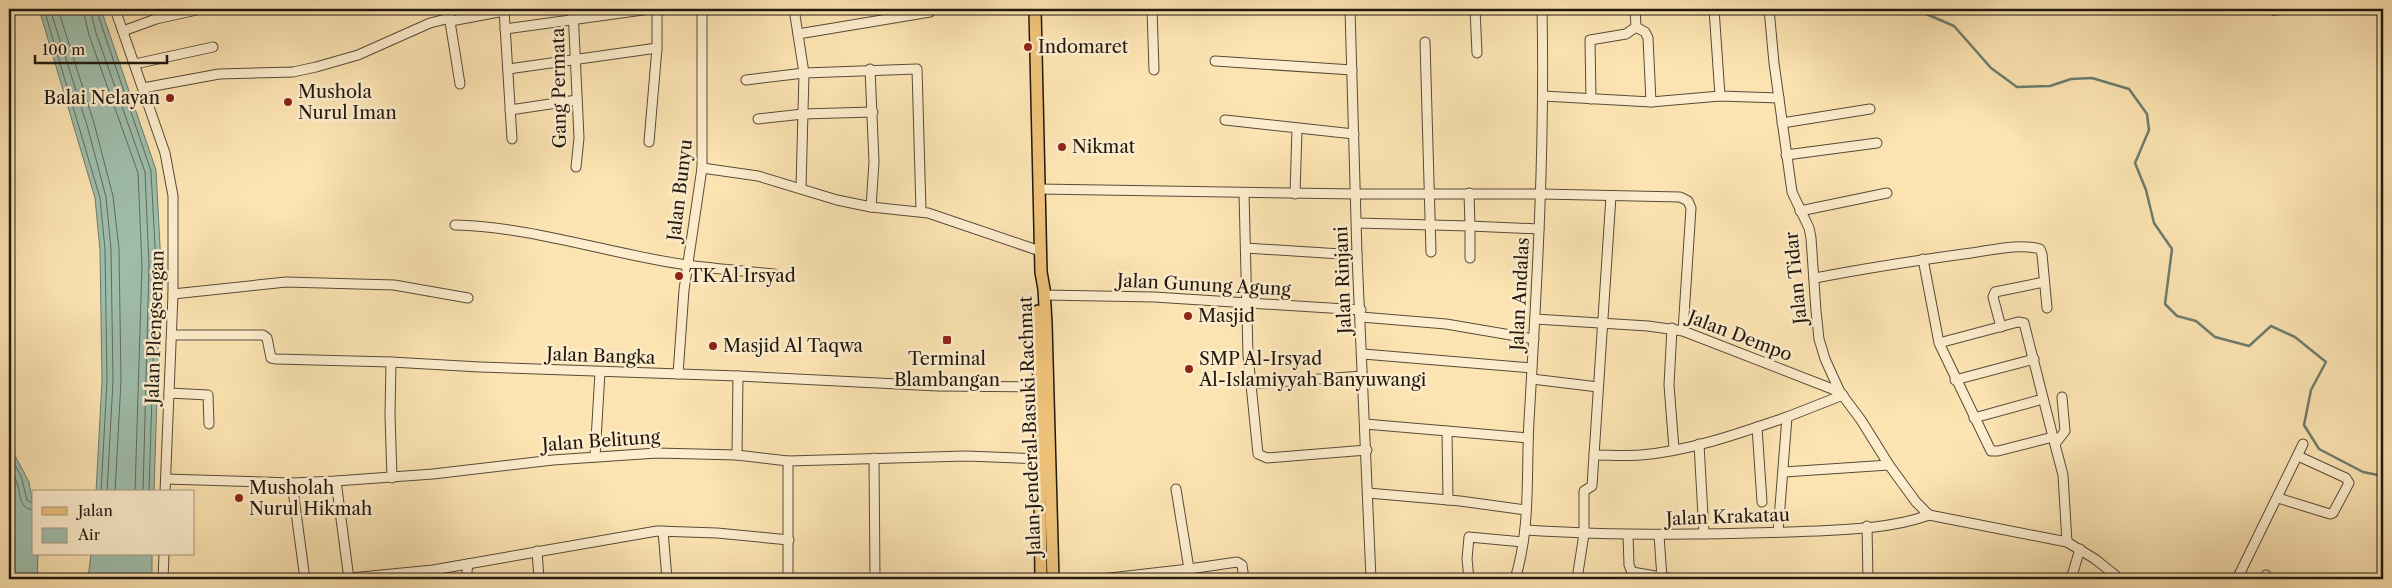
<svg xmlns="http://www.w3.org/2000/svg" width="2392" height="588" viewBox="0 0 2392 588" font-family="'Libre Caslon Text',serif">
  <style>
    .water { fill: #9fbfad; stroke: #6c7c6e }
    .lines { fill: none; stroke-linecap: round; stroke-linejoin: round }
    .shore { stroke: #606c5e; stroke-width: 1 }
    .stream { stroke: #6c7c6e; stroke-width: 2.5 }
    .minor-casing { stroke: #574b38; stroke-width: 11 }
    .major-casing { stroke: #20180f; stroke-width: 14 }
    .minor { stroke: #fdedcd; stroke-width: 9 }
    .major { stroke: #eec279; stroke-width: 11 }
    .poi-dot { fill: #8f2418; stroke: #fdedcd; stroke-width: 2 }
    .labels { text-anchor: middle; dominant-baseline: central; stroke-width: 5; stroke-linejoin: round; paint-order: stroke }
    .poi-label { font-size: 18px; fill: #20180f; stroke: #fdedcd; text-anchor: start }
    .street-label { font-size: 18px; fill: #20180f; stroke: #fdedcd }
  </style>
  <rect width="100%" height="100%" fill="#fce4b2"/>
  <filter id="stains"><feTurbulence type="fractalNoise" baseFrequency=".004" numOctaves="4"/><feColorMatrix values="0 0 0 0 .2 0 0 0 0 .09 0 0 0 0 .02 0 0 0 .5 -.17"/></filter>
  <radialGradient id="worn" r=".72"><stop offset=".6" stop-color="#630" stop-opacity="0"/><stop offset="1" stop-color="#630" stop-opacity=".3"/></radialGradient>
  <g class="water">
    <polygon points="39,9 101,9 156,170 161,265 154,492 96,492 102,381 100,250 95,198"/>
    <polygon points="9,444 29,482 34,512 34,554 38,554 37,579 9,579"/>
    <polygon points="91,554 152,554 152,579 88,579"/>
  </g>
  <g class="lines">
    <g class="shore">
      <polyline points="44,9 100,198 105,249 107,381 101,492"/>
      <polyline points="50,9 87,125 106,197 111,249 113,381 107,492"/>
      <polyline points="58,9 94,123 113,196 119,249 121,381 115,492"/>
      <polyline points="83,9 89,35 138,173 142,265 135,492"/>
      <polyline points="90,9 96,33 145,172 149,265 143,492"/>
      <polyline points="96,9 151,171 156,265 149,492"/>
      <polyline points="9,454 21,476 27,500 34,504"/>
      <path d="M9 467C12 473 16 479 18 486 21 497 19 509 34 510"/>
    </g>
    <g class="stream">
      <polyline points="1919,9 1924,13 1954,26 1991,68 2017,87 2050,86 2071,79 2092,78 2129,89 2147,114 2149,130 2135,163 2146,190 2154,223 2172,249 2165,304 2177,316 2196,321 2215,337 2249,346 2271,326 2295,337 2326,362 2311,390 2304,425 2319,449 2363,472 2383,476"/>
      <polyline points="2266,9 2273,15 2291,12 2296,9"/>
    </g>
    <defs>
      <g id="minor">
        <polyline points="115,9 165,153 173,196 173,294 165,492"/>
        <polyline points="448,9 460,84"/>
        <polyline points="504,9 512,139"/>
        <polyline points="573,9 579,138 576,167"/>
        <polyline points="794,9 804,73 801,188"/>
        <polyline points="1152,9 1154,70"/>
        <polyline points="1350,9 1357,255 1371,579"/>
        <polyline points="1475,9 1477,53"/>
        <polyline points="1635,9 1636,27 1645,32 1648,38 1651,102"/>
        <polyline points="1714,9 1720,96"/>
        <polyline points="1769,9 1774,63 1792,192 1809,228 1811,238 1816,311 1819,339 1825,359 1840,392 1861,420 1889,465 1916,502 1929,515"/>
        <polyline points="451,21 504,11"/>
        <polyline points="505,29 650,9"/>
        <polyline points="123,31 156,19 201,9"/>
        <polyline points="798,34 930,12"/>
        <polyline points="1425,42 1431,252"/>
        <polyline points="1215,61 1352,70"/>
        <polyline points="135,64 213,47"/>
        <polyline points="508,69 657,48"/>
        <polyline points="870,69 874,162 871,207"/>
        <polyline points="746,80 804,73 917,69 921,211"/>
        <polyline points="143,88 219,74 293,72 316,67 358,55 430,23 450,18"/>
        <polyline points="1543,96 1651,102 1720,96 1779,98"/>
        <polyline points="1591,99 1590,40 1626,34 1636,27"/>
        <polyline points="510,110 577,100"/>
        <polyline points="758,119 803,114 873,112"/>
        <polyline points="1225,120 1354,134"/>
        <polyline points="1782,123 1870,109"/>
        <polyline points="649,142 657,48 657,9"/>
        <polyline points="1786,155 1877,143"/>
        <polyline points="702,168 758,176 837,200 871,207 928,213 1040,251"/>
        <polyline points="1039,189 1356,194 1542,194 1680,197 1688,201 1691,208 1683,331"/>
        <polyline points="1244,193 1248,355 1258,454 1267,458 1367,450"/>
        <polyline points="1469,193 1470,226 1539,229"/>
        <polyline points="1295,194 1297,129"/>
        <polyline points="1800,211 1887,193"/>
        <polyline points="1357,223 1470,226 1470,258"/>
        <path d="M455 225C534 227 609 254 687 265 716 269 745 271 774 274"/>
        <polyline points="1246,248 1357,255"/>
        <polyline points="1923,259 1939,343 1991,451 1998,451 2053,437 2024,323 2018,322 1939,343"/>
        <path d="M1815 278C1867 268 1919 260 1971 253 1993 250 2019 243 2040 249L2042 254 2047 308"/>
        <polyline points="173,294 286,282 394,285 468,298"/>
        <polyline points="1045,295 1154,297 1361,310"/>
        <polyline points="1361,317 1446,324 1534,339"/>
        <polyline points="1535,319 1648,326 1683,331 1840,392"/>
        <polyline points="2001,327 1993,297 1995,292 2044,282"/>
        <polyline points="1672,328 1669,385 1674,449"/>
        <polyline points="172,335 263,335 267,338 271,358 276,359 391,362 480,367 738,376 938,386 1045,387"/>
        <polyline points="1363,354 1532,368"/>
        <polyline points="391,362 390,415 392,478"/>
        <polyline points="678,374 684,290 702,168 702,9"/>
        <polyline points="1532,379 1598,387"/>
        <polyline points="1955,380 2034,359"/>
        <polyline points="1250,384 1363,376"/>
        <polyline points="169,393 208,395 209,424"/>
        <polyline points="1974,418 2043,399"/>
        <polyline points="1365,424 1528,438"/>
        <polyline points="1757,427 1762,502"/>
        <polyline points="1447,431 1448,500"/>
        <polyline points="2053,437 2063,475 2067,542"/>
        <polyline points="1699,444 1704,534"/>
        <polyline points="2055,444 2065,431 2062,397"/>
        <polyline points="737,455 738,376"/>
        <path d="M1594 455C1609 455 1625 456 1641 455 1690 451 1740 433 1787 417"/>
        <polyline points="595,457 600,372"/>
        <polyline points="874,458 875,579"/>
        <polyline points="788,461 788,579"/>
        <polyline points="1784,472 1889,465"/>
        <polyline points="166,479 292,483 336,481 433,474 553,460 657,453 737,455 788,461 966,456 1040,459"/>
        <polyline points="336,481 349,579"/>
        <polyline points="292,483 305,579"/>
        <polyline points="1176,489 1189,569 1237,562 1242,565 1244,579"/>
        <polyline points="1368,493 1460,501 1526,510"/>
        <polyline points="2278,498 2330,514 2333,513 2349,483 2346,478 2298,456"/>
        <polyline points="1929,515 2067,542 2095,559 2120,579"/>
        <polyline points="1867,526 1868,579"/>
        <path d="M1526 530C1614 536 1701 535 1789 532 1833 530 1889 530 1929 515"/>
        <polyline points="663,531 667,579"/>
        <polyline points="1778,532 1787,417 1843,395"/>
        <polyline points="1628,535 1629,565 1632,572 1673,579"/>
        <polyline points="1659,535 1662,578"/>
        <polyline points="537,551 539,579"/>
        <polyline points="163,579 164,554"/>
        <polyline points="340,579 433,570 657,531 717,533 789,540"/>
        <polyline points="466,579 468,564"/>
        <polyline points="1101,579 1189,569 1191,579"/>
        <polyline points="1469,579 1467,559 1469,537 1523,542"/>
        <path d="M1515 579C1531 528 1526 474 1529 421 1537 284 1545 147 1542 9"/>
        <polyline points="1577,579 1584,534 1584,491 1592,486 1611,196"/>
        <polyline points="2071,579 2080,549"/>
        <polyline points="2237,579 2303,444"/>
        <polyline points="2264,579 2266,575"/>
      </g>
      <g id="major">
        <polyline points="1035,9 1041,272 1044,289 1046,324 1053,579"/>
        <polyline points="1038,311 1041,579"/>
      </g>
    </defs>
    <use href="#minor" class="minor-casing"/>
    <use href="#major" class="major-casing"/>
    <use href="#minor" class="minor"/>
    <use href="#major" class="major"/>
  </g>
  <g class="poi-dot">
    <circle cx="1028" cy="47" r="5"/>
    <circle cx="170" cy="98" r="5"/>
    <circle cx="288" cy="102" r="5"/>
    <circle cx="1062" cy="147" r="5"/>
    <circle cx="679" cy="276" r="5"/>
    <circle cx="1188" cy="316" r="5"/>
    <rect x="942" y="335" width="10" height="10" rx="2.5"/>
    <circle cx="713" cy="346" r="5"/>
    <circle cx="1189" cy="369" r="5"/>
    <circle cx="239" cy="498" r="5"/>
  </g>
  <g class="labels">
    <g class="poi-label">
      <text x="1038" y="47">Indomaret</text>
      <text x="298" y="92">Mushola<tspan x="298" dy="21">Nurul Iman</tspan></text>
      <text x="160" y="98" text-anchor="end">Balai Nelayan</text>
      <text x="1072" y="147">Nikmat</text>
      <text x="689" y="276">TK Al Irsyad</text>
      <text x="1198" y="316">Masjid</text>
      <text x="723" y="346">Masjid Al Taqwa</text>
      <text x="947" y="359" text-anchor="middle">Terminal<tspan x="947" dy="21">Blambangan</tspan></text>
      <text x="1199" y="359">SMP Al-Irsyad<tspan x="1199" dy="21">Al-Islamiyyah Banyuwangi</tspan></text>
      <text x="249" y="488">Musholah<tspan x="249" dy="21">Nurul Hikmah</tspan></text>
    </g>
    <g class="street-label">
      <text transform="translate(559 88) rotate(-91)">Gang Permata</text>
      <text transform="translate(680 190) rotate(-83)">Jalan Bunyu</text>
      <text transform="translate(1796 278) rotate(-96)">Jalan Tidar</text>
      <text transform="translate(1343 280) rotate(-92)">Jalan Rinjani</text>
      <text transform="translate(1204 285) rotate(3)">Jalan Gunung Agung</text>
      <text transform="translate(1520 294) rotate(-87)">Jalan Andalas</text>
      <text transform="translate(155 327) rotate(-88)">Jalan Plengsengan</text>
      <text transform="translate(1740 336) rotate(21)">Jalan Dempo</text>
      <text transform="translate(601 356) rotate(2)">Jalan Bangka</text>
      <text transform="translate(1030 426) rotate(-92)">Jalan Jenderal Basuki Rachmat</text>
      <text transform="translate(601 441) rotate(-4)">Jalan Belitung</text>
      <text transform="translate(1728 517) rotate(-2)">Jalan Krakatau</text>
    </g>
  </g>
  <rect width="2392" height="588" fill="none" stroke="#fce4b2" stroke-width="30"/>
  <rect x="10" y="10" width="2372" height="568" fill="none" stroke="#20180f" stroke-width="2.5"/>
  <rect x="15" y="15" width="2362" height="558" fill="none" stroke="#20180f"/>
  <rect x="32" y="490" width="162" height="65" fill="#fdedcd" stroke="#a59881"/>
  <rect x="42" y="507" width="25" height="8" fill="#eec279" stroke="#a59881"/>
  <text x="78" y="516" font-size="15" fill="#20180f">Jalan</text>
  <rect x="42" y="528" width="25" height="15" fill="#9fbfad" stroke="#a59881"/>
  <text x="78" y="540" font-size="15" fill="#20180f">Air</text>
  <path d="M35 55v8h132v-8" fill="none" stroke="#20180f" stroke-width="2.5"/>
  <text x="42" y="55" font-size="15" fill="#20180f" stroke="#fdedcd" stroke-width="4" paint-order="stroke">100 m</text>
  <rect width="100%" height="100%" filter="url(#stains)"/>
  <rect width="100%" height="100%" fill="url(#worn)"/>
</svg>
